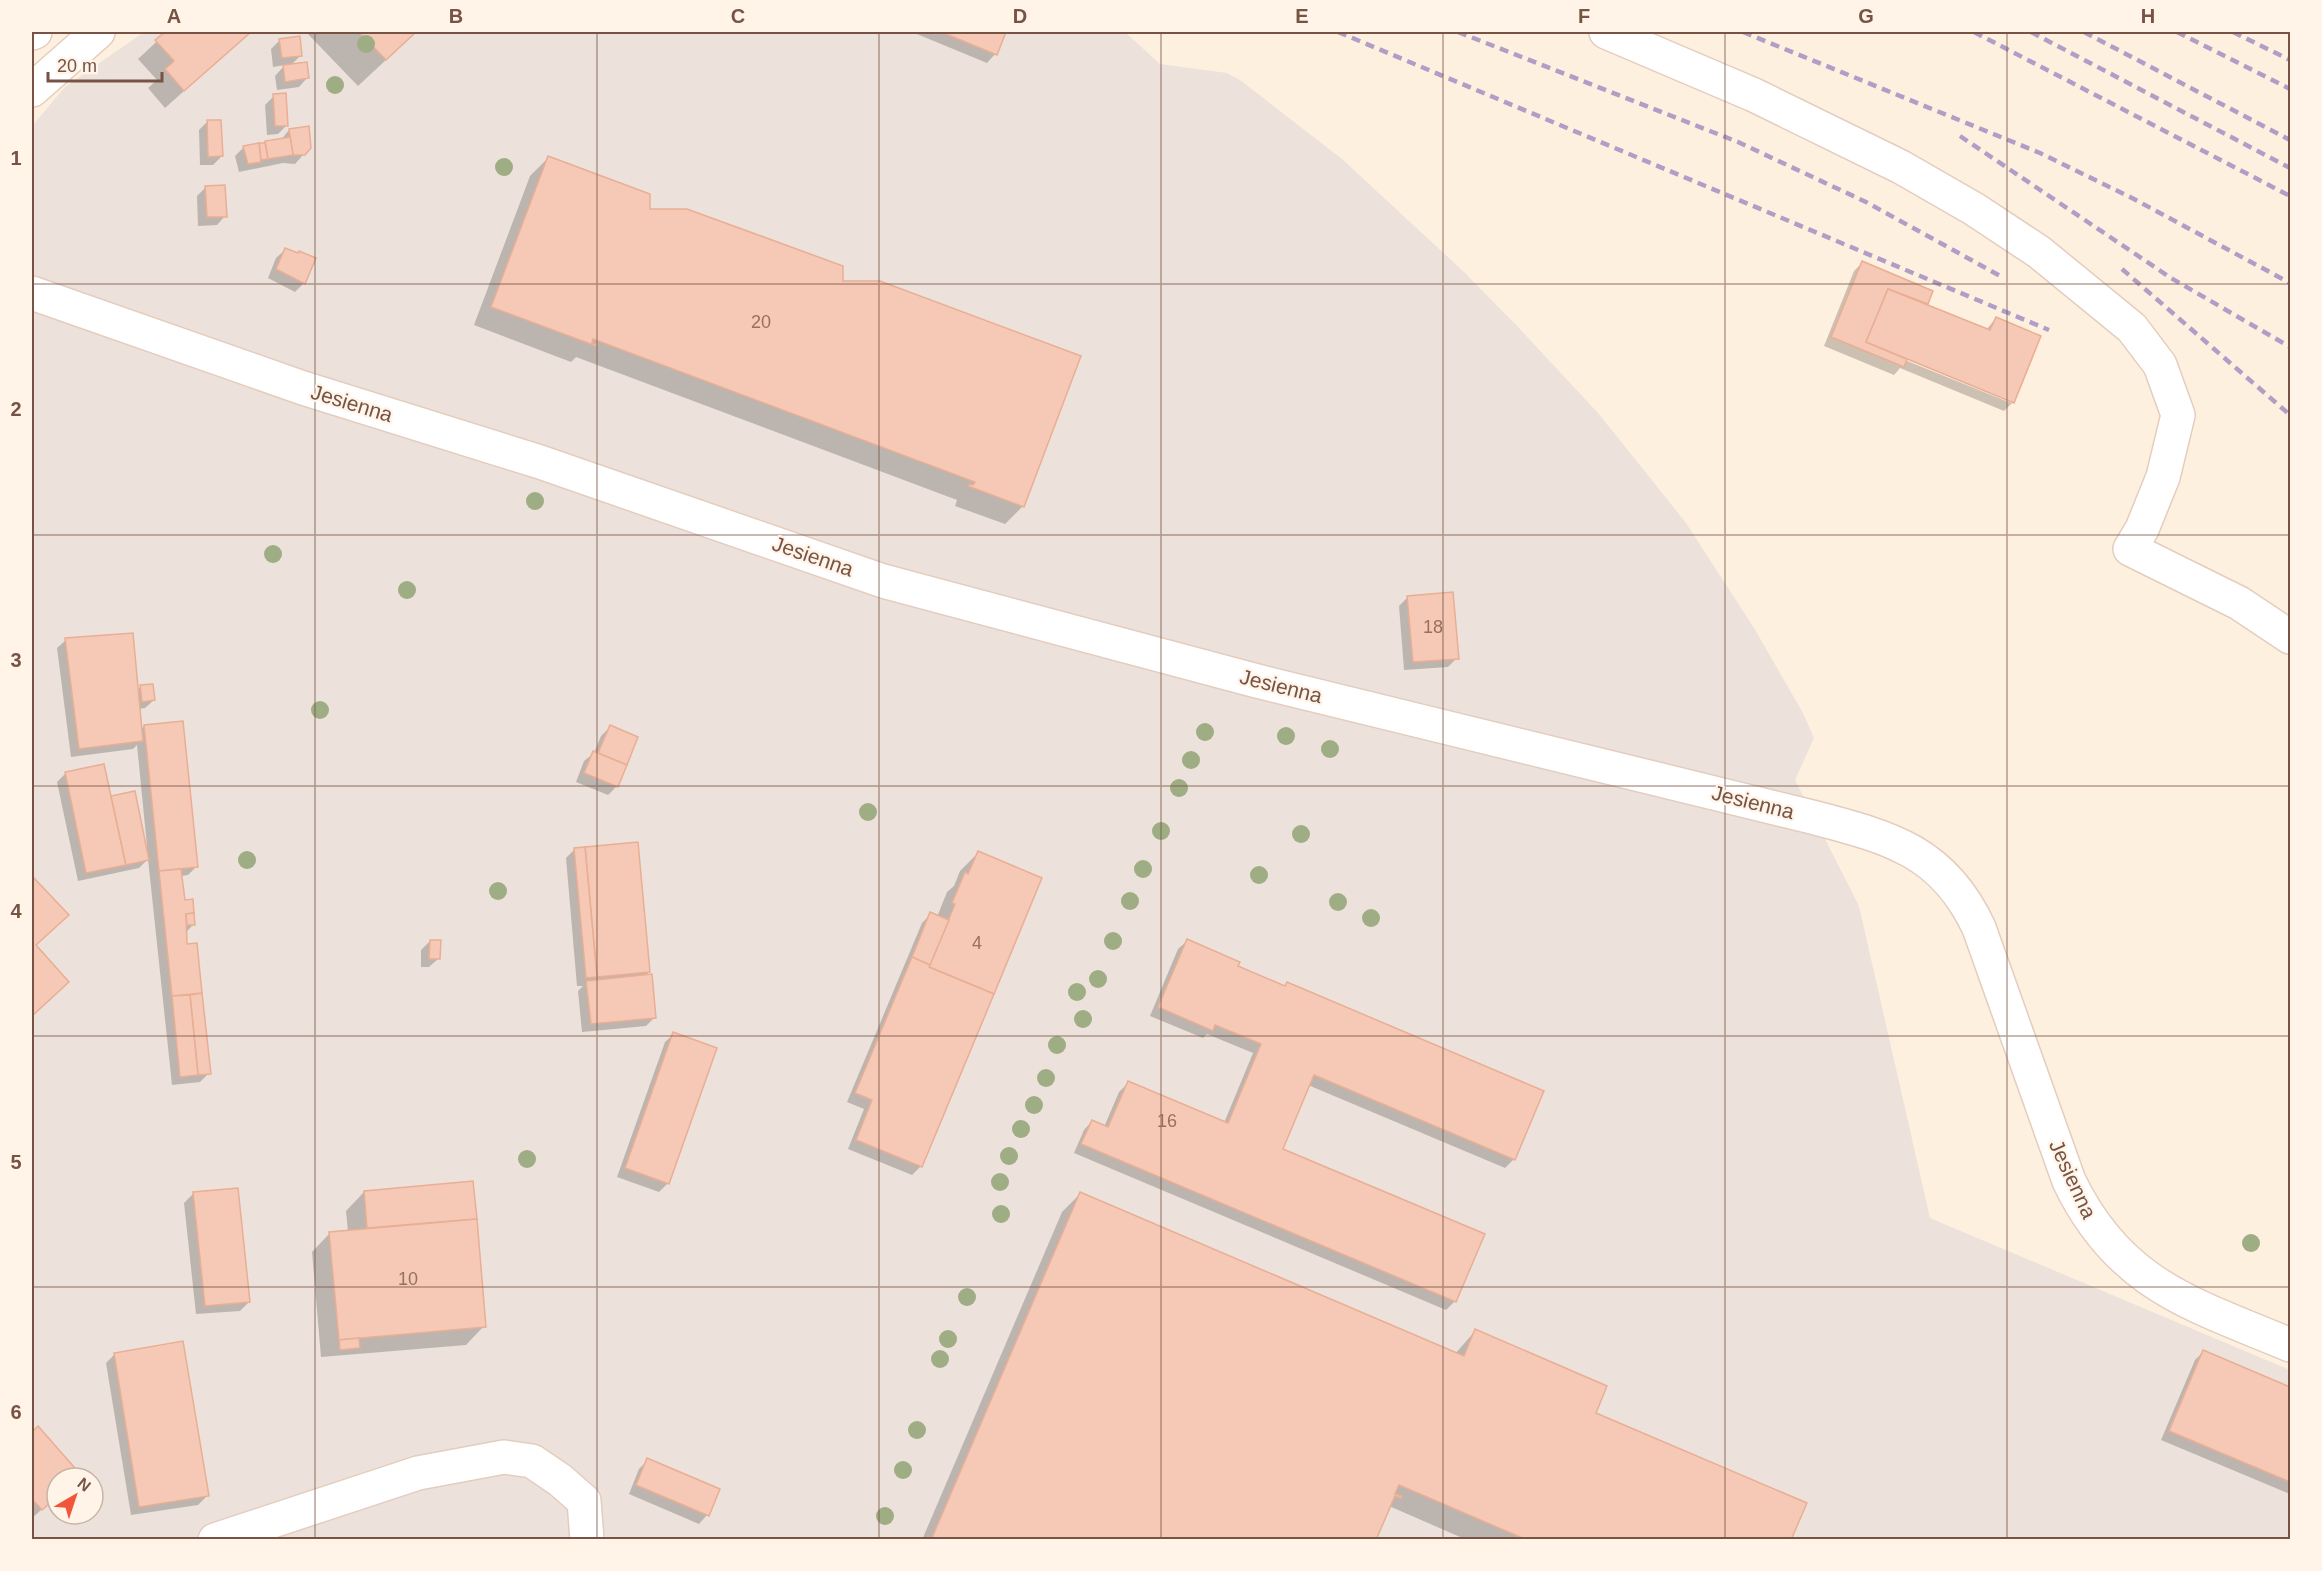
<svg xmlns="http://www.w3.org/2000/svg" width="2322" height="1571" viewBox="0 0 2322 1571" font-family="Arial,sans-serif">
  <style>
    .industrial { fill: #ece2db; fill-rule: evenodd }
    .shadow { fill: #0003; fill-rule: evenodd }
    .building { fill: #f5c9b5; stroke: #e9ae94; stroke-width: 1.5 }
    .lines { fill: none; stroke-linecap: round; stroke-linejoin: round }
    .minor-casing { stroke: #e4cdbe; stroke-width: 36 }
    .minor { stroke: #fff; stroke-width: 33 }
    .rail { stroke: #b19ec7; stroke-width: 4.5; stroke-dasharray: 9 6; stroke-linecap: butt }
    .tree { fill: #9fad84 }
    .grid { fill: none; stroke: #765345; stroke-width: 1.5; stroke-opacity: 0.55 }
    .labels { text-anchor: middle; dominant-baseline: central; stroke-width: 4.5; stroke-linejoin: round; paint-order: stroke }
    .number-label { font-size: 18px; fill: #967061 }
    .street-label { font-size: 21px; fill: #765345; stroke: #fff4e7 }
    .neatline { fill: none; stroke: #765345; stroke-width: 2 }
    .grid-label { font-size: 20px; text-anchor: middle; font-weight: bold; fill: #765345 }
  </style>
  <rect width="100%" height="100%" fill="#fef0df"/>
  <path class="industrial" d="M144 32H1125L1160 64 1227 73 1240 80 1342 159 1464 272 1519 328 1598 413 1647 474 1686 523 1754 628 1803 713 1814 738 1795 780 1859 906 1930 1218 2290 1370V1539L32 1540V126L65 87ZM57 1478H93V1514H57Z"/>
  <g class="shadow">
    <polygon points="167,32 250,32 165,108 148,88 157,80 138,59"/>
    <polygon points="306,32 416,32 358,86"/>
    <polygon points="912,32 1005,32 995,54 987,63"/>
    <polygon points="280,40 300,56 290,66 307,78 299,87 277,90 275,76 285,65 273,67 271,49"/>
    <polygon points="274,96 287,125 278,134 267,135 265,105"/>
    <polygon points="207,122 222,156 213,165 200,165 199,130"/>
    <polygon points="289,130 304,154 295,164 283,163 239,172 235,156 244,147 281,140"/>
    <polygon points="548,158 649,210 841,283 1023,506 1005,524 955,506 957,500 576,357 571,362 474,325 530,176"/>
    <polygon points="206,187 225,216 217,225 198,226 197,196"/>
    <polygon points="285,250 304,283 295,292 268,278 276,258"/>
    <path d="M1862 263 1931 292 1926 305 1986 330 1996 318 2013 402 2004 411 1900 368 1894 375 1824 346 1854 271ZM1901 355 2011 400V403L1900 358Z"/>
    <polygon points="1408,597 1457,658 1448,667 1404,670 1399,606"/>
    <polygon points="66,640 137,690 141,687 154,700 145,708 139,709 141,730 144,726 197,866 188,875 181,876 183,902 194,924 185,933 185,945 195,944 209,1073 200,1082 172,1085 148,859 139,868 78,881 57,782 66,773 110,798 134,793 145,847 147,846 137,745 133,749 71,757 57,648"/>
    <polygon points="610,727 637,738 617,786 608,795 576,782 584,761 594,753 601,736"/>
    <polygon points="574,850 649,972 644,977 654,1018 646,1026 582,1032 578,991 583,986 577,986 566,858"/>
    <polygon points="978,853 921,1166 912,1175 848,1149 864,1109 847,1102 922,923 931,914 937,917 947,892 954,886 960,871"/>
    <polygon points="34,880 34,946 58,991 32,1015 32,882"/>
    <polygon points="430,941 438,959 429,967 421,967 421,950"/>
    <polygon points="1187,941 1236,967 1514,1159 1505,1168 1308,1085 1281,1149 1455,1301 1446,1310 1074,1153 1084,1130 1092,1121 1104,1127 1119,1092 1128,1083 1224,1123 1253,1053 1207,1034 1203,1038 1150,1016 1178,949"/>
    <polygon points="674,1034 668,1183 659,1192 617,1177 665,1042"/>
    <polygon points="472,1183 484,1326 466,1345 321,1357 312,1252 330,1233 348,1232 346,1211 364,1192"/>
    <polygon points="237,1189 249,1302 240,1311 196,1314 184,1203 193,1194"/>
    <polygon points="1080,1194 1455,1354 1475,1331 1594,1413 1790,1540 1467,1540 1389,1506 1374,1540 922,1540 1062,1212"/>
    <polygon points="2203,1352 2290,1388 2290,1494 2161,1440 2195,1360"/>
    <polygon points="115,1354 207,1496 198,1505 131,1515 106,1363"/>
    <polygon points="38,1428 57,1478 57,1496 32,1518 32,1434"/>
    <polygon points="648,1460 718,1490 707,1515 699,1524 629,1494 639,1469"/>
  </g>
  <g class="building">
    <polygon points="165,32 251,32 184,91 165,69 174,61 155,40"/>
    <polygon points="359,32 416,32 386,60"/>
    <polygon points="941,32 1006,32 997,55"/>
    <polygon points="300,36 302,56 282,58 279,39"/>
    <polygon points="307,62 309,78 285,82 283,65"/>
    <polygon points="286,93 288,126 275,126 273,94"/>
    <polygon points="207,120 221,120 223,156 208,157"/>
    <polygon points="309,126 311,148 305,155 293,155 289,129"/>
    <polygon points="290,137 293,155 268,159 265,141"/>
    <polygon points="259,143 265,143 268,159 261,160"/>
    <polygon points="259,143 261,162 248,164 243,146"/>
    <polygon points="548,156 650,194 650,209 687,209 843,266 843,281 880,281 1081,356 1024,507 968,486 970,484 973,485 975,482 593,339 592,343 597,344 596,346 491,307"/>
    <polygon points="225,185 227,217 207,217 205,186"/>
    <polygon points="285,248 298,253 299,251 316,258 305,284 276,269"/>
    <polygon points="1862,261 1933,291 1928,304 1888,289 1866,342 1907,359 1904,367 1831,337"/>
    <polygon points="1888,289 1990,330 1996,317 2041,336 2014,403 1866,342"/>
    <polygon points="1453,592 1459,659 1413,662 1407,596"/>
    <polygon points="133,633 143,741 79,749 65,638"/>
    <polygon points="153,684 155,700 142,702 140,685"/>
    <polygon points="183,721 198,867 159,871 144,725"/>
    <polygon points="610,725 638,737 627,765 598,753"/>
    <polygon points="593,751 627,765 618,787 584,773"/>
    <polygon points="104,764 126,865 86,873 65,772"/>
    <polygon points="135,791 149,860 126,865 111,796"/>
    <polygon points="638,842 650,972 597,977 585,847"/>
    <polygon points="585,847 597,977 586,978 574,848"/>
    <polygon points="978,851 1042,878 994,994 929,967 955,904 952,903 965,872 968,874"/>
    <polygon points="181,869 185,900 193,899 194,913 186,914 187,944 197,943 202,993 172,996 159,871"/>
    <polygon points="34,878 69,915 36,945 69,982 32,1016 32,880"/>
    <polygon points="930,912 949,920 930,965 912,957"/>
    <polygon points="194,913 195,925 187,925 186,914"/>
    <polygon points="1187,939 1240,962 1238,966 1285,986 1287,982 1544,1091 1515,1160 1314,1075 1283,1149 1485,1234 1456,1302 1081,1144 1092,1120 1108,1127 1128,1081 1228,1123 1261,1044 1215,1025 1213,1031 1158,1007"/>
    <polygon points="430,940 441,940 440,959 429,959"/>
    <polygon points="912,957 930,965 929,967 994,994 922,1167 856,1140 872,1100 855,1093"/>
    <polygon points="652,974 656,1018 591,1024 586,981"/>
    <polygon points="202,993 211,1074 198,1075 190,995"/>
    <polygon points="190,995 198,1075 180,1077 172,996"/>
    <polygon points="673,1032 717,1048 669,1184 625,1168"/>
    <polygon points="473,1181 477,1219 367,1228 364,1191"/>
    <polygon points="238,1188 250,1302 205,1306 193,1192"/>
    <polygon points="1080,1192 1464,1356 1475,1329 1607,1386 1596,1413 1807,1503 1791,1540 1527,1540 1399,1485 1395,1494 1402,1496 1401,1498 1395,1496 1376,1540 931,1540"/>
    <polygon points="477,1219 486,1327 339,1340 329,1232"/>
    <polygon points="359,1338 360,1348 340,1350 339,1340"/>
    <polygon points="183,1341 209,1496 139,1507 114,1353"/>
    <polygon points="2203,1350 2290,1387 2290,1482 2169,1431"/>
    <polygon points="38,1426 81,1475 78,1478 57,1478 57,1497 42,1510 32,1499 32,1432"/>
    <polygon points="647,1458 720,1489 709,1516 636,1485"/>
  </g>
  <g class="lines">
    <defs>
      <g id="minor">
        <polyline points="1606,32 1754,95 1901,167 1974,209 2039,252 2132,328 2160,365 2178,415 2163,477 2142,529 2130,549 2239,603 2290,637"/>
        <polyline points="32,33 35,32"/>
        <polyline points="32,90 98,32"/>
        <path d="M32 293 303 388 540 462 883 581 1257 681 1812 817C1888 837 1943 850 1979 928L2069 1181C2119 1285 2192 1304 2290 1345"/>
        <polyline points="215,1540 418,1473 504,1457 532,1461 560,1480 584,1501 587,1540"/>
      </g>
    </defs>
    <use href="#minor" class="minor-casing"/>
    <use href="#minor" class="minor"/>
    <g class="rail">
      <polyline points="1338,32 2049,330"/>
      <polyline points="1458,32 1738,142 1866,202 2002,277"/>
      <polyline points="1743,32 2040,153 2132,198 2290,283"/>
      <polyline points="1974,32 2290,196"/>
      <polyline points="2031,32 2290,168"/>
      <polyline points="2084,32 2290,140"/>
      <polyline points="2177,32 2290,89"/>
      <polyline points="2233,32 2290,60"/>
      <polyline points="1960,136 2171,278 2290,347"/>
      <polyline points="2122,269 2290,415"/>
    </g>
  </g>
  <g class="tree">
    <circle cx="366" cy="44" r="9"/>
    <circle cx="335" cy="85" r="9"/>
    <circle cx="504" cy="167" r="9"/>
    <circle cx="535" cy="501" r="9"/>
    <circle cx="273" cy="554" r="9"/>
    <circle cx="407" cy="590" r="9"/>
    <circle cx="320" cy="710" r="9"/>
    <circle cx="1205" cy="732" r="9"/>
    <circle cx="1286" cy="736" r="9"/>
    <circle cx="1330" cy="749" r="9"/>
    <circle cx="1191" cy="760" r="9"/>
    <circle cx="1179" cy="788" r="9"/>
    <circle cx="868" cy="812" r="9"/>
    <circle cx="1161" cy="831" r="9"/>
    <circle cx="1301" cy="834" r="9"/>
    <circle cx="247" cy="860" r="9"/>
    <circle cx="1143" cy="869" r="9"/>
    <circle cx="1259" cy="875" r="9"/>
    <circle cx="498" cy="891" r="9"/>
    <circle cx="1130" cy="901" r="9"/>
    <circle cx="1338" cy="902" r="9"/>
    <circle cx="1371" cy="918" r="9"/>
    <circle cx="1113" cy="941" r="9"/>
    <circle cx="1098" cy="979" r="9"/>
    <circle cx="1077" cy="992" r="9"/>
    <circle cx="1083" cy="1019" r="9"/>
    <circle cx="1057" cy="1045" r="9"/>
    <circle cx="1046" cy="1078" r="9"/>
    <circle cx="1034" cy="1105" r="9"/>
    <circle cx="1021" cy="1129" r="9"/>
    <circle cx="1009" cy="1156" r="9"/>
    <circle cx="527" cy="1159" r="9"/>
    <circle cx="1000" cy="1182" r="9"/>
    <circle cx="1001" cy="1214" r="9"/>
    <circle cx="2251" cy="1243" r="9"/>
    <circle cx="967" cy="1297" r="9"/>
    <circle cx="948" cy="1339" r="9"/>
    <circle cx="940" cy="1359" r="9"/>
    <circle cx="917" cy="1430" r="9"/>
    <circle cx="903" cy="1470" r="9"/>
    <circle cx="885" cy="1516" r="9"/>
  </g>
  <path class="grid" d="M315 32V1540M597 32V1540M879 32V1540M1161 32V1540M1443 32V1540M1725 32V1540M2007 32V1540M32 284H2290M32 535H2290M32 786H2290M32 1036H2290M32 1287H2290"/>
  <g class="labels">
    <g class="number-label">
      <text x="761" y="322">20</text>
      <text x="1433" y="627">18</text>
      <text x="977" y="943">4</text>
      <text x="1167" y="1121">16</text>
      <text x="408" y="1279">10</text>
    </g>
    <g class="street-label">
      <text transform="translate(352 403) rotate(17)">Jesienna</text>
      <text transform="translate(813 556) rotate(19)">Jesienna</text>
      <text transform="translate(1281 686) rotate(14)">Jesienna</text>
      <text transform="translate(1753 802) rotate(14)">Jesienna</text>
      <text transform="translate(2073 1179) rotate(65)">Jesienna</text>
    </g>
  </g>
  <rect width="2322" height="1571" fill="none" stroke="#fff4e7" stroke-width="66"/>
  <g transform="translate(75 1496) rotate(39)"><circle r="28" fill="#fff4e7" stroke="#c8b4a6" stroke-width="1.5"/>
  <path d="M0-4.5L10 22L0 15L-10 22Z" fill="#f2553a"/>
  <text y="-9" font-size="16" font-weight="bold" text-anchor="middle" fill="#765345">N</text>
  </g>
  <path d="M48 72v9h114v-9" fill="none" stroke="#765345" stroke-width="3"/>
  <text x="57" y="72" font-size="18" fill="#765345" stroke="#fff4e7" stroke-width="4.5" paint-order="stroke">20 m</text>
  <rect x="33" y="33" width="2256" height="1505" class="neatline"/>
  <g class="grid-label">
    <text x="174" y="23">A</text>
    <text x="456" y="23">B</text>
    <text x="738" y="23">C</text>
    <text x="1020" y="23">D</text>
    <text x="1302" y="23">E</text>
    <text x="1584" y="23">F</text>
    <text x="1866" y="23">G</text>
    <text x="2148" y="23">H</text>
    <text x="16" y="165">1</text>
    <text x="16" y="416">2</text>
    <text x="16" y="667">3</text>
    <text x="16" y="918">4</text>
    <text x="16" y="1169">5</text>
    <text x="16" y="1419">6</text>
  </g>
</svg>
